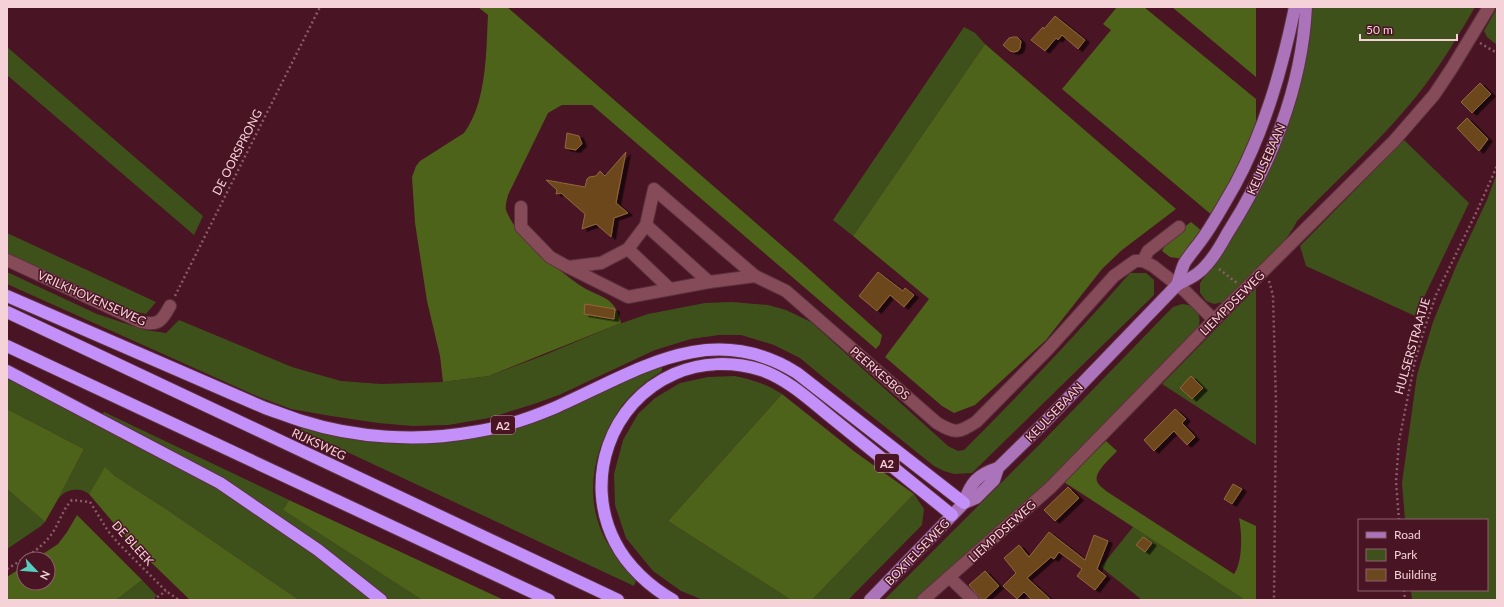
<svg xmlns="http://www.w3.org/2000/svg" width="1504" height="607" viewBox="0 0 1504 607" font-family="Lato,sans-serif">
  <style>
    .green { fill: #3f511a }
    .forest { fill: #4d6319 }
    .building { fill: #6d471e; stroke: #92673b; filter: url(#shadow) }
    .lines { fill: none; stroke-linecap: round; stroke-linejoin: round }
    .minor-casing { stroke: #5c323e; stroke-width: 14 }
    .major-casing { stroke: #5c323e; stroke-width: 14 }
    .highway-casing { stroke: #5c323e; stroke-width: 14 }
    .path { stroke: #8a5c68; stroke-width: 2.5; stroke-dasharray: 2 3; stroke-linecap: butt }
    .minor { stroke: #864b59; stroke-width: 12 }
    .major { stroke: #ab74ba; stroke-width: 12 }
    .highway { stroke: #c390fa; stroke-width: 12 }
    .labels { text-anchor: middle; dominant-baseline: central; stroke-width: 3; stroke-linejoin: round; paint-order: stroke }
    .shield { fill: #491424; stroke: #c199a2; stroke-width: 1 }
    .shield-label { font-size: 11px; font-weight: bold; fill: #f5d2d8 }
    .street-label { font-size: 12px; fill: #f5d2d8; stroke: #491424 }
  </style>
  <defs>
    <filter id="shadow"><feDropShadow dx="4.5" dy="2.5" stdDeviation="0" flood-color="#0009"/></filter>
  </defs>
  <rect width="100%" height="100%" fill="#491424"/>
  <g class="green">
    <path d="M1311 7H1475C1457 38 1438 70 1415 98 1379 142 1336 181 1297 221 1284 249 1246 280 1224 302L1214 304 1206 301 1200 293V283L1228 243 1262 184Z"/>
    <polygon points="1497,8 1497,45 1487,37 1484,31"/>
    <polygon points="964,27 975,33 985,44 853,236 833,220"/>
    <polygon points="7,47 203,216 194,235 7,75"/>
    <polygon points="1404,140 1469,203 1415,316 1306,266 1300,246"/>
    <polygon points="1497,173 1497,600 1412,600 1411,590 1487,590 1487,520 1405,520 1402,483 1417,375 1433,322 1457,264 1487,200"/>
    <polygon points="7,233 156,302 146,314 132,311 7,257"/>
    <path d="M7 272 97 314 145 330 166 333 179 320 292 367 341 381 381 384 443 382 489 376 542 356 616 325 648 314 705 303 732 302 768 305 786 310 811 322 948 446 958 451 964 450C1021 393 1077 334 1130 273H1146L1154 280V295L972 473 954 474 944 471 934 466 829 382 800 358 774 345 741 335H719L691 339 655 350 559 395 534 404 489 418 448 425 413 426 378 423 331 416 291 409 259 397 7 284Z"/>
    <polygon points="1256,288 1256,445 1162,384"/>
    <path d="M1182 304C1196 305 1203 315 1198 328L1055 475 976 547 915 600H884L1042 442 1167 313 1173 307Z"/>
    <path d="M7 366 218 488 300 544 375 600H299L169 511 115 476 105 468 89 494C78 486 66 489 58 499L84 449 7 409Z"/>
    <path d="M662 366V371C648 380 636 389 625 402 621 406 618 412 615 417 591 455 584 504 608 544 615 557 627 568 636 580L634 586 300 430 302 427 447 440 605 390Z"/>
    <path d="M735 376C753 380 767 384 782 394L668 521 791 600H703L681 591 653 571 626 538 615 505 614 474 623 440 638 414 655 398 680 383 708 377Z"/>
    <polygon points="104,412 289,500 283,510 422,600 389,600 363,579 102,415"/>
    <polygon points="7,489 45,522 41,526 7,549"/>
    <polygon points="914,494 924,509 922,525 848,600 812,600"/>
    <polygon points="1133,527 1245,600 1142,600 1101,567"/>
    <polygon points="142,580 157,596 150,600 116,600"/>
  </g>
  <g class="forest">
    <path d="M478 7H507L802 263 882 335 880 344 876 349 592 105H562L548 113 508 195C507 199 505 206 506 210 516 237 555 267 578 284 599 299 614 293 621 323L489 376 443 382 440 356 427 301 415 223 412 177 416 166 420 161 464 133C487 102 486 52 488 15Z"/>
    <polygon points="1117,7 1144,7 1256,99 1256,130 1213,216 1062,89 1111,30 1103,24"/>
    <polygon points="1172,7 1256,7 1256,77"/>
    <polygon points="985,44 1176,209 1122,250 1102,269 1046,340 975,405 954,413 942,406 885,357 929,299 853,236"/>
    <polygon points="1191,222 1203,232 1183,259 1170,257 1162,251 1170,238"/>
    <polygon points="782,394 855,452 914,494 812,600 791,600 668,521"/>
    <polygon points="7,409 84,449 58,499 45,522 7,489"/>
    <path d="M1106 441 1117 451C1111 458 1094 472 1097 481 1098 485 1103 488 1106 491L1234 574C1243 561 1242 533 1239 518L1256 526V600H1245L1064 482Z"/>
    <polygon points="105,467 115,476 169,511 299,600 190,600 129,541 89,494"/>
    <polygon points="289,500 504,600 422,600 283,510"/>
    <polygon points="77,515 142,580 116,600 7,600 7,577 24,566 24,583 48,583 48,559 35,559 58,544 67,532"/>
  </g>
  <g class="building">
    <polygon points="1055,16 1085,40 1078,49 1062,35 1058,40 1056,38 1045,51 1031,40 1043,27 1044,29"/>
    <polygon points="1013,37 1017,37 1021,41 1020,48 1018,51 1014,52 1010,51 1003,45 1009,38"/>
    <polygon points="1480,83 1491,94 1472,113 1461,102"/>
    <polygon points="1467,118 1488,139 1479,151 1457,128"/>
    <polygon points="567,133 579,136 582,144 576,150 565,148"/>
    <polygon points="626,152 616,203 628,213 614,218 611,237 596,224 582,229 585,214 561,193 556,194 557,190 546,180 585,187 587,179 589,177 596,176 600,171 605,176"/>
    <polygon points="878,272 903,291 905,288 914,295 904,307 890,295 877,311 859,296"/>
    <polygon points="585,304 615,309 614,319 584,314"/>
    <polygon points="1191,376 1203,388 1192,399 1180,388"/>
    <polygon points="1175,409 1186,419 1182,423 1195,437 1187,445 1174,431 1154,451 1144,440"/>
    <polygon points="1233,484 1242,489 1232,504 1224,499"/>
    <polygon points="1068,487 1079,498 1055,521 1044,510"/>
    <polygon points="1049,532 1085,560 1094,535 1108,541 1097,569 1106,576 1095,590 1077,576 1082,569 1059,552 1054,559 1051,557 1027,578 1051,600 1032,600 1024,592 1017,599 1003,586 1016,573 1004,558 1019,545 1029,557"/>
    <polygon points="1143,537 1152,543 1145,552 1136,545"/>
    <polygon points="985,571 999,586 984,600 982,600 969,585"/>
  </g>
  <g class="lines">
    <defs>
      <g id="minor">
        <polyline points="521,207 521,227 550,257 568,267 601,263 628,249 646,225 654,189 755,276"/>
        <polyline points="646,225 709,282"/>
        <polyline points="628,249 670,289"/>
        <path d="M7 260 141 322C158 326 162 321 170 306"/>
        <polyline points="1143,261 1148,251 1179,227"/>
        <path d="M568 267 628 297 709 282 755 276 786 291 937 423C956 434 958 433 976 422L1049 348 1114 276 1135 261H1143L1153 266 1185 291 1214 320"/>
        <polyline points="949,577 973,600"/>
        <polyline points="923,600 1050,488 1214,320 1394,141 1434,95 1452,68 1489,7"/>
      </g>
      <g id="major">
        <path d="M1177 285C1180 278 1181 269 1185 262 1191 253 1199 244 1205 235 1216 219 1225 202 1235 185 1265 129 1282 69 1295 7"/>
        <path d="M964 503 976 498 994 480 998 468 1044 423 1177 285C1184 281 1192 278 1198 273 1210 264 1220 247 1227 234 1270 167 1302 88 1306 7"/>
        <path d="M870 600 964 503C970 483 978 474 998 468"/>
      </g>
      <g id="highway">
        <path d="M7 296 265 408C277 412 289 417 302 421 355 438 418 442 473 432 500 428 528 419 554 408 636 372 710 318 797 373L964 503"/>
        <polyline points="7,312 618,600"/>
        <polyline points="7,346 549,600"/>
        <polyline points="7,371 220,483 318,550 381,600"/>
        <path d="M673 600C650 587 627 566 615 542 583 480 610 402 674 374 701 362 733 361 761 370 790 380 814 404 837 422 875 453 914 484 952 515"/>
      </g>
    </defs>
    <use href="#minor" class="minor-casing"/>
    <use href="#major" class="major-casing"/>
    <use href="#highway" class="highway-casing"/>
    <g class="path">
      <polyline points="1480,43 1497,53"/>
      <polyline points="1219,269 1237,283"/>
      <polyline points="1269,281 1273,295 1276,404 1274,600"/>
      <polyline points="175,296 320,7"/>
      <polyline points="1399,520 1396,482 1399,441 1415,361 1425,327 1436,295 1477,211 1497,166"/>
      <path d="M7 569C23 559 43 548 53 532 60 521 63 509 72 500L90 502 108 531 119 544 166 591 179 600"/>
      <polyline points="1404,590 1405,600"/>
      <polyline points="153,600 166,591"/>
    </g>
    <use href="#minor" class="minor"/>
    <use href="#major" class="major"/>
    <use href="#highway" class="highway"/>
  </g>
  <g class="labels">
    <g class="shield">
      <rect x="491" y="416" width="24" height="18" rx="3"/>
      <rect x="875" y="454" width="24" height="18" rx="3"/>
    </g>
    <g class="shield-label">
      <text x="503" y="425">A2</text>
      <text x="887" y="463">A2</text>
    </g>
    <g class="street-label">
      <text transform="translate(237 152) rotate(-63)">DE OORSPRONG</text>
      <text transform="translate(1266 159) rotate(-66)">KEULSEBAAN</text>
      <text transform="translate(92 298) rotate(24)">VRILKHOVENSEWEG</text>
      <text transform="translate(1232 303) rotate(-45)">LIEMPDSEWEG</text>
      <text transform="translate(1412 346) rotate(-74)">HULSERSTRAATJE</text>
      <text transform="translate(880 373) rotate(41)">PEERKESBOS</text>
      <text transform="translate(1054 412) rotate(-46)">KEULSEBAAN</text>
      <text transform="translate(319 444) rotate(25)">RIJKSWEG</text>
      <text transform="translate(1002 531) rotate(-42)">LIEMPDSEWEG</text>
      <text transform="translate(133 543) rotate(48)">DE BLEEK</text>
      <text transform="translate(917 552) rotate(-46)">BOXTELSEWEG</text>
    </g>
  </g>
  <rect width="1504" height="607" fill="none" stroke="#f5d2d8" stroke-width="16"/>
  <rect x="1358" y="519" width="130" height="72" fill="#491424" stroke="#8e606c"/>
  <rect x="1366" y="532" width="20" height="6" fill="#ab74ba" stroke="#8e606c"/>
  <text x="1394" y="539" font-size="12" fill="#f5d2d8">Road</text>
  <rect x="1366" y="549" width="20" height="12" fill="#3f511a" stroke="#8e606c"/>
  <text x="1394" y="559" font-size="12" fill="#f5d2d8">Park</text>
  <rect x="1366" y="569" width="20" height="12" fill="#6d471e" stroke="#8e606c"/>
  <text x="1394" y="579" font-size="12" fill="#f5d2d8">Building</text>
  <g transform="translate(36 571) rotate(116)"><circle r="19" fill="#491424" stroke="#8e606c"/>
  <path d="M0-3L7 15L0 10L-7 15Z" fill="#58cec0"/>
  <text y="-6" font-size="11" font-weight="bold" text-anchor="middle" fill="#f5d2d8">N</text>
  </g>
  <path d="M1360 34v6h97v-6" fill="none" stroke="#f5d2d8" stroke-width="2"/>
  <text x="1366" y="34" font-size="12" fill="#f5d2d8" stroke="#491424" stroke-width="3" paint-order="stroke">50 m</text>
</svg>
